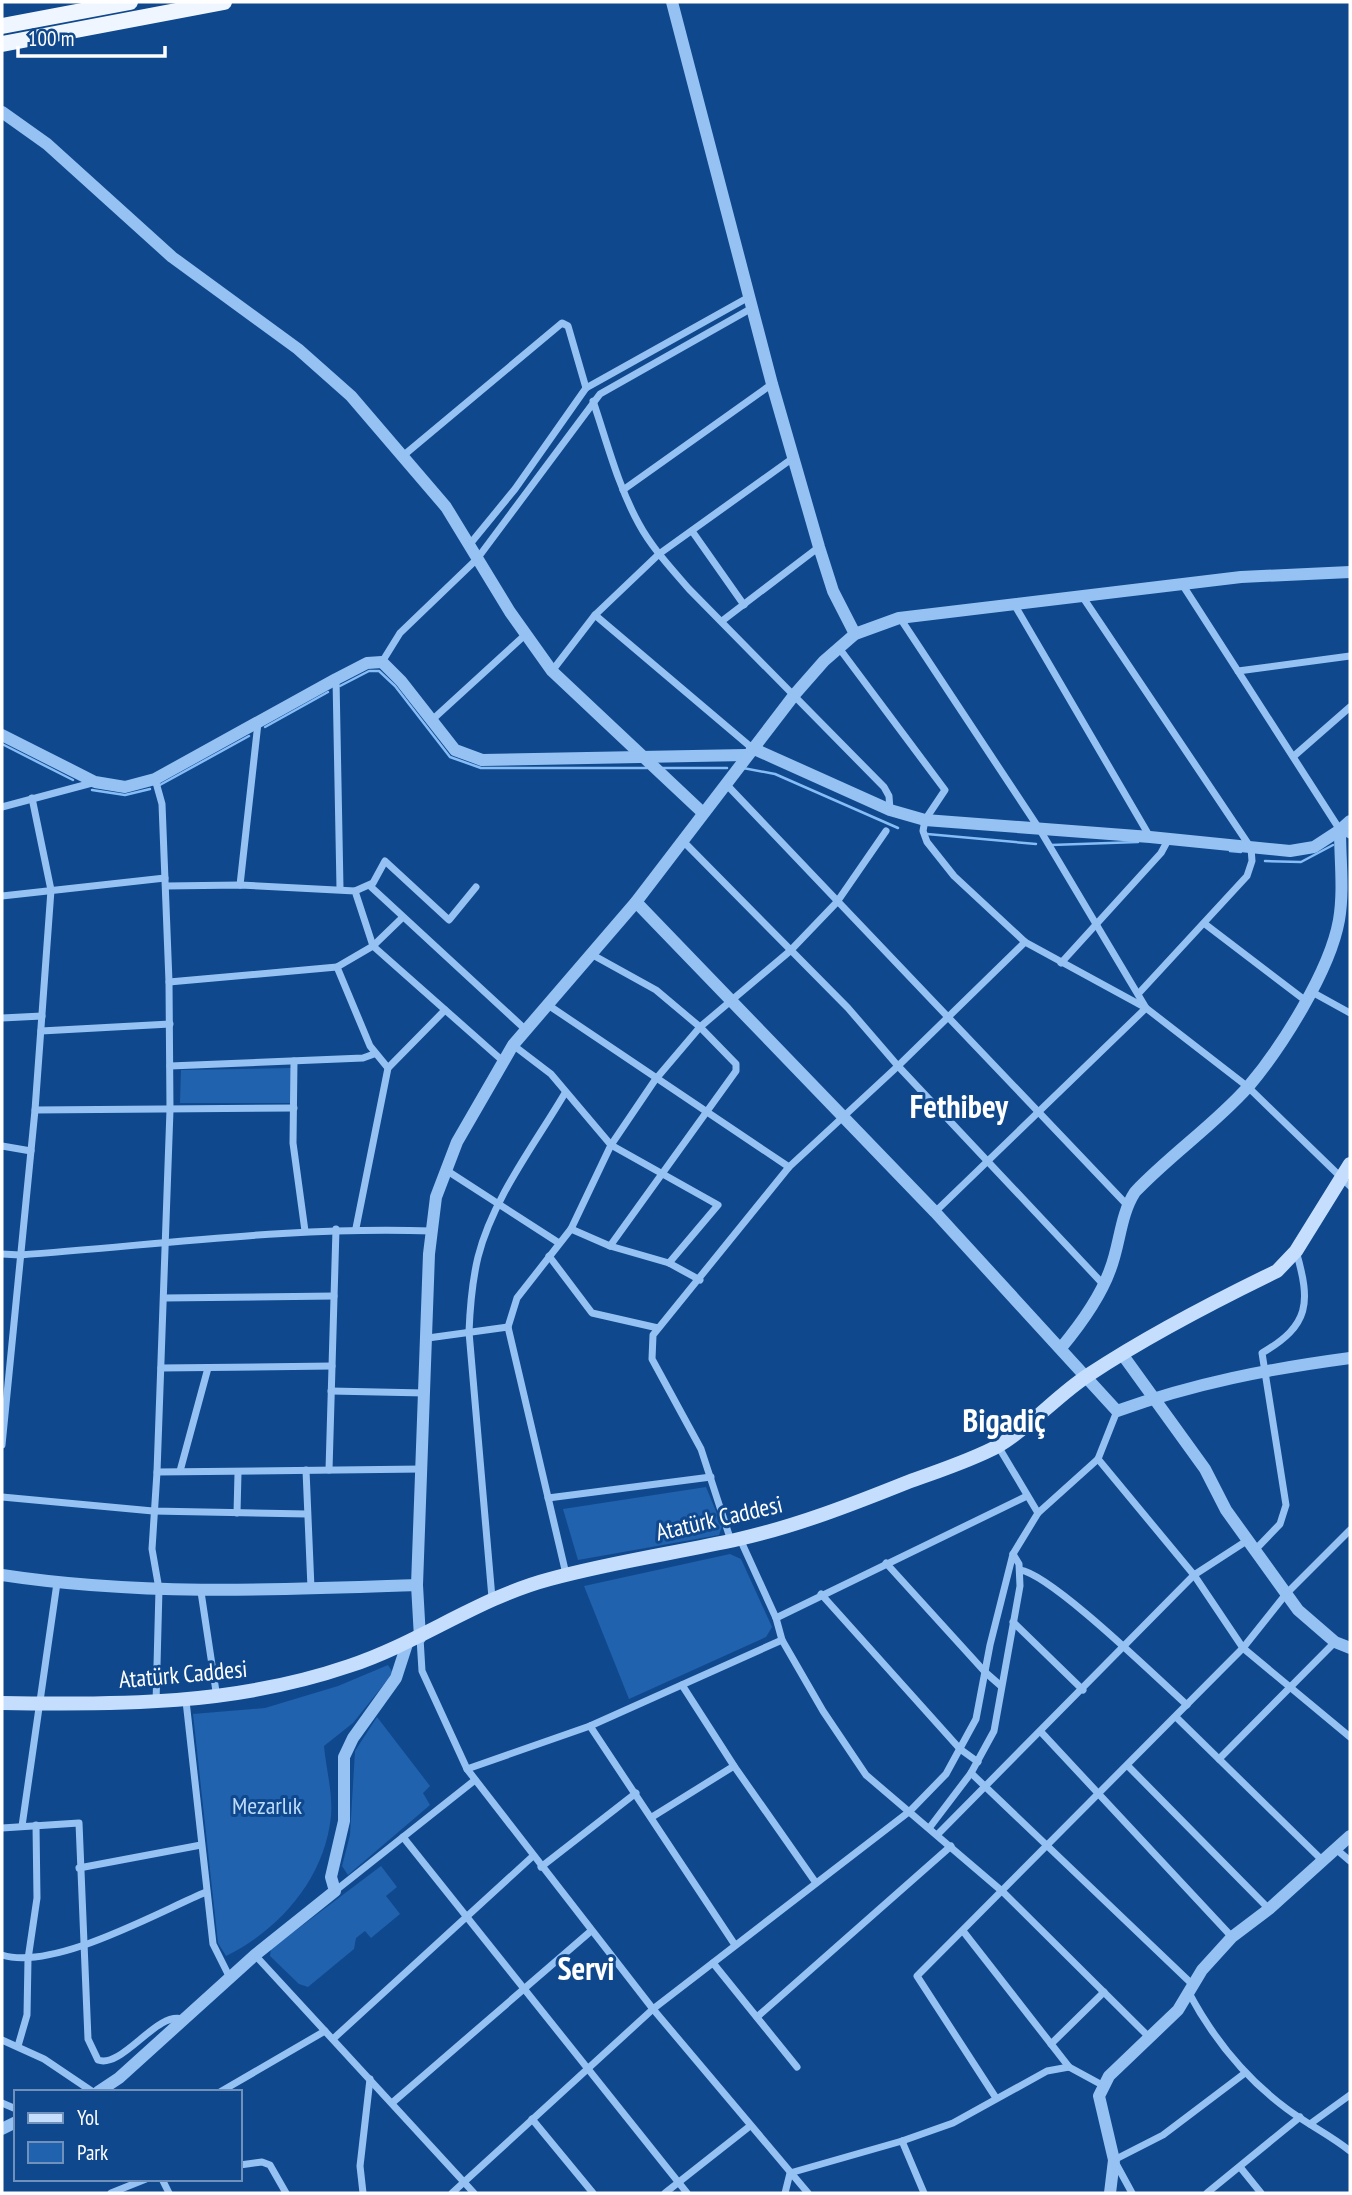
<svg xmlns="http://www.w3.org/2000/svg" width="1352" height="2195" viewBox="0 0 1352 2195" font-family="'PT Sans Narrow',sans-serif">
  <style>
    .green { fill: #2062ad }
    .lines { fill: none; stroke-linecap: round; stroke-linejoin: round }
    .stream { stroke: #86bdf7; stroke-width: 2.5 }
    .minor { stroke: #95c2f3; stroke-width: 7 }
    .tertiary { stroke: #95c2f3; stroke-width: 12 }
    .secondary { stroke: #c5defd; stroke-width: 14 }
    .trunk { stroke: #f0f6ff; stroke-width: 16 }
    .labels { text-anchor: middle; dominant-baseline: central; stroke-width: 6; stroke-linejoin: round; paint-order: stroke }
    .street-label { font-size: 24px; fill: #fff; stroke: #0f488d }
    .park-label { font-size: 24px; fill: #bddcfe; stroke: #0f488d }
    .district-label { font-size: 32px; font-weight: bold; fill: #fff; stroke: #0f488d }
  </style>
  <rect width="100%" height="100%" fill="#0f488d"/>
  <g class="green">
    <polygon points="291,1068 290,1103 180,1103 181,1070"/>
    <polygon points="706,1487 722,1526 719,1535 578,1560 563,1509"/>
    <polygon points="730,1554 741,1559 772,1627 766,1637 629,1699 584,1586"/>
    <path d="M388 1665 393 1673 353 1723 324 1746C326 1768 333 1794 331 1816 325 1877 281 1929 226 1956L218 1943 193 1714 265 1708 338 1686Z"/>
    <polygon points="377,1717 430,1786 423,1793 430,1805 348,1875 342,1866 350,1835 355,1751"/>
    <polygon points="381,1866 397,1887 386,1896 400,1914 371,1938 365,1931 356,1938 354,1949 308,1987 299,1984 270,1956 271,1949"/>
  </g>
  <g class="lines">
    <g class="stream">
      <polyline points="340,686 369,671 379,671 395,686 450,757 481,768 647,768"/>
      <polyline points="265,727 328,692"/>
      <polyline points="2,744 73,780"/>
      <polyline points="661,768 727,768"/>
      <polyline points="743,768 775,774 898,828"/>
      <polyline points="158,786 249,736"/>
      <polyline points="92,790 125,795 150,789"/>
      <polyline points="927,834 1036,844"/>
      <polyline points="1051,845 1138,842"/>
      <polyline points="1230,851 1241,852"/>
      <polyline points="1265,861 1301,862 1333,845"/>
    </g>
    <g class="minor">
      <polyline points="586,388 749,297"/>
      <path d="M593 401C607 442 618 486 639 524 652 548 671 568 689 589L884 787 889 796 890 810"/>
      <polyline points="404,455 562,323 568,326 586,388 515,489 470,544"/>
      <polyline points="623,490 772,384"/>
      <polyline points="692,531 744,605"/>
      <polyline points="1182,584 1340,830 1350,835"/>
      <polyline points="1082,596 1251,848 1252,861 1247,876 1139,993"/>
      <polyline points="1014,604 1150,837"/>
      <polyline points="595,615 752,748"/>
      <polyline points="900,618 1040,830 1146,1008 935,1212"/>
      <polyline points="722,621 819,547"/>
      <polyline points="839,648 945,790 925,820 923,831 927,842 954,876 1025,942 1146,1008 1248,1087 1350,1186"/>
      <polyline points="382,662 400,633 477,559 600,394 752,308"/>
      <polyline points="552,671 595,615 659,554 793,458"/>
      <polyline points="1238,671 1350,656"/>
      <polyline points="336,679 340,888"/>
      <polyline points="432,720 525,635"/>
      <polyline points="1294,756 1350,707"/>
      <polyline points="155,779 162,804 169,982 170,1110 157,1472 152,1549 159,1589 156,1703"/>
      <polyline points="726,784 1128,1206"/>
      <polyline points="2,807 92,783"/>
      <polyline points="683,841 848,1008 898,1066 1103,1284"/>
      <polyline points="240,885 258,723"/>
      <polyline points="166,886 240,885 355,891 373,946 504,1062"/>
      <polyline points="370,886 526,1030"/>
      <polyline points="355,891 373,883 385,861 449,920 476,887"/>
      <polyline points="2,896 165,878"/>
      <polyline points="1205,924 1306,1001"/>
      <polyline points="591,954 656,990 700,1027 736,1064 736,1071 610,1246"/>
      <polyline points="1061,963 1161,853 1168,840"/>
      <polyline points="169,982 337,967"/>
      <polyline points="1312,992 1350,1013"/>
      <polyline points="548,1005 789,1167"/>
      <polyline points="2,1018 42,1016"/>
      <polyline points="41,1031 170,1024"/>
      <polyline points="513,1045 551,1074 611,1145 571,1229"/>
      <polyline points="294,1061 293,1143 305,1231"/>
      <polyline points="170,1066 363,1058 374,1054"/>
      <polyline points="388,1068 370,1046 337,967 373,946 402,918"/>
      <polyline points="35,1110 294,1108"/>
      <polyline points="2,1146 31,1151"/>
      <polyline points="446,1170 559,1243"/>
      <polyline points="356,1228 388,1068 445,1010"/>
      <path d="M2 1254 20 1255C158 1245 294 1226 432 1231"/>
      <polyline points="549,1256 592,1313 658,1328"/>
      <polyline points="669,1263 718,1205 611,1145 655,1080 700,1027 790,951 837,902 886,831"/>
      <polyline points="164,1298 334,1296"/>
      <polyline points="428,1338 508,1327"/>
      <polyline points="161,1368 332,1366"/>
      <polyline points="331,1391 425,1393"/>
      <polyline points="2,1445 35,1110 51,890 32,798"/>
      <polyline points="1098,1459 1194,1575 1243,1648 1350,1737"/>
      <polyline points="306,1470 311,1588"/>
      <polyline points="329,1470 336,1229"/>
      <polyline points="180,1471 208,1368"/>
      <polyline points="157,1472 422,1469"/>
      <polyline points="2,1497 153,1511 307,1514"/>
      <polyline points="548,1498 711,1477"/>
      <polyline points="237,1513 238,1473"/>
      <polyline points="1038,1513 1098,1459 1117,1411"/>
      <polyline points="740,1539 776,1618 782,1640 823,1711 866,1775 1003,1892 1149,2037"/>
      <polyline points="731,1541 701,1449 652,1359 653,1335 789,1167 898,1066 1025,942"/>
      <path d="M1256 1549 1280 1524 1286 1505 1262 1353C1310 1325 1311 1303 1296 1251"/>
      <polyline points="886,1563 985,1672 1001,1686"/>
      <path d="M1020 1570C1051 1574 1158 1679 1187 1705"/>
      <polyline points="566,1574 508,1327 517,1298 571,1229 610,1246 669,1263 700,1280"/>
      <polyline points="201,1592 217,1698"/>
      <polyline points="821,1594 960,1749 978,1762"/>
      <path d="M492 1598 469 1332C470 1307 472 1282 478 1257 493 1198 535 1144 565 1093"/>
      <polyline points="776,1618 1027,1496"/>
      <polyline points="1013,1622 1083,1690"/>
      <polyline points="420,1638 422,1671 467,1769 653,2009 808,2193"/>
      <polyline points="682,1685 734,1766 816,1883"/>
      <polyline points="186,1701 213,1944 230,1978"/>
      <polyline points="1176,1717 1323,1861"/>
      <polyline points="590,1726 735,1945"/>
      <polyline points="1041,1732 1232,1937"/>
      <polyline points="1219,1759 1335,1642"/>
      <polyline points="1128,1766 1269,1909"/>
      <polyline points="467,1769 590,1726 782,1640"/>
      <polyline points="971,1773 1193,1985"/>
      <polyline points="652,1817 734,1766"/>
      <polyline points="22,1826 57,1583"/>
      <polyline points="930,1827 971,1773 994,1731 1020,1586 1019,1564 1013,1554"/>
      <path d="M2 1828 79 1823 88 2039 98 2060C122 2069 157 2011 182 2019"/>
      <polyline points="938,1834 1194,1575 1248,1540"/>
      <polyline points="403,1837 687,2193"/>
      <polyline points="1336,1849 1350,1861"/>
      <polyline points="541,1867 636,1793"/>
      <polyline points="79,1868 201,1845"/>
      <polyline points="335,1891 475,1780"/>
      <polyline points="963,1931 1069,2067"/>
      <path d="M2 1955C54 1971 156 1913 206 1892"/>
      <polyline points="255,1955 474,2193"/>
      <polyline points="713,1963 797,2067"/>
      <path d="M1189 1993C1213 2038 1245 2078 1287 2109 1307 2124 1330 2135 1350 2151"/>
      <polyline points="757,2017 951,1846"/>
      <polyline points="333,2039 533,1856"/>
      <polyline points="2,2040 44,2059 93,2092"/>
      <polyline points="1051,2044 1104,1992"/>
      <polyline points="18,2046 27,2015 28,1959 37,1898 36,1825"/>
      <polyline points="220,2092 325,2031"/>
      <polyline points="996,2098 917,1976 1243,1648 1286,1594 1350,1530"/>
      <polyline points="2,2103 16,2109"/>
      <polyline points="392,2103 591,1931"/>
      <polyline points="532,2119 593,2193"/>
      <polyline points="1310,2124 1350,2095"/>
      <polyline points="902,2141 924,2193"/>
      <polyline points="240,2165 262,2162 270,2165 286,2193"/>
      <polyline points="1240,2167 1261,2193"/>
      <polyline points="162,2179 169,2193"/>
      <polyline points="111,2193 146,2179"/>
      <polyline points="363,2193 360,2166 370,2079"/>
      <polyline points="452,2193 653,2009 910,1811 946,1774 976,1719 990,1645 1013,1554 1038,1513 998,1446"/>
      <polyline points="665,2193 750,2126"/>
      <polyline points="785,2193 790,2173 902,2141 953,2123 1047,2071 1069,2067 1104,2086"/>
      <polyline points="1132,2193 1114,2160 1163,2135 1245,2073"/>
      <polyline points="1207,2193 1300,2117"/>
    </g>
    <g class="tertiary">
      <polyline points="672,2 772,384 819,547 833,591 855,634"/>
      <polyline points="2,112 47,144 172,257 298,349 351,396 446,507 510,612 552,671 703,813"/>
      <polyline points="2,735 95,782 125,787 155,779 336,679 367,663 382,662 401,681 455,750 482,760 746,755"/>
      <polyline points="752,748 890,810 925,820 1150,837 1290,851 1314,847 1340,830"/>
      <path d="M636 902 935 1212 1117 1411C1195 1383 1268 1369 1350 1358"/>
      <path d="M1061 1348C1080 1325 1100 1298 1110 1270 1120 1245 1120 1215 1135 1192 1170 1155 1214 1125 1248 1087 1281 1048 1330 971 1339 920 1344 891 1340 860 1340 830L1350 821"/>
      <polyline points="1122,1354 1205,1469 1226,1510 1298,1610 1335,1642 1350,1648"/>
      <path d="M2 1575C139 1596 278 1590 417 1585"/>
      <polyline points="420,1638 417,1585 429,1254 436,1197 457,1142 513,1045 636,902 795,694 824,661 855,634 899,618 1241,577 1350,572"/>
      <polyline points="98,2092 119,2078 255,1955 335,1891 331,1877 344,1821 344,1757 353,1738 396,1678 407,1644"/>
      <polyline points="2,2129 16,2122"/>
      <polyline points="1110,2193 1114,2160 1099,2096 1109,2076 1178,2010 1202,1970 1232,1937 1269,1909 1350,1836"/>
    </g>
    <path class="secondary" d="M2 1703C120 1705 235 1705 349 1666 419 1643 478 1598 550 1579 612 1562 676 1553 739 1539 797 1526 853 1504 908 1482 938 1471 970 1461 998 1446 1032 1426 1057 1395 1090 1374 1149 1335 1213 1302 1277 1271L1296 1251 1350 1164"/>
    <g class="trunk">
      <polyline points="2,26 130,2"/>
      <polyline points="2,44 224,2"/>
    </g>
  </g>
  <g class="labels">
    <g class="street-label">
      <text transform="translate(719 1518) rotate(-13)">Atatürk Caddesi</text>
      <text transform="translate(183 1674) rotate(-5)">Atatürk Caddesi</text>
    </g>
    <g class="park-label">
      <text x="267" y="1805">Mezarlık</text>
    </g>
    <g class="district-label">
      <text x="959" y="1106">Fethibey</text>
      <text x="1004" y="1420">Bigadiç</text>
      <text x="586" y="1968">Servi</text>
    </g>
  </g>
  <rect width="1352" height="2195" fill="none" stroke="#ffffff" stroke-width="7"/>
  <rect x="14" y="2090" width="228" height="91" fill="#0f488d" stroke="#6f91bb" stroke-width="2"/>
  <rect x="28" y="2113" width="35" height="10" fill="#c5defd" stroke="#6f91bb" stroke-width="2"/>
  <text x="77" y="2125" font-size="21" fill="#ffffff">Yol</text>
  <rect x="28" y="2142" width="35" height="21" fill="#2062ad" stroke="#6f91bb" stroke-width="2"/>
  <text x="77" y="2160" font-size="21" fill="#ffffff">Park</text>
  <path d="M18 46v10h147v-10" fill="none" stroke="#ffffff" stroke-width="3.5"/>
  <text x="28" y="46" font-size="21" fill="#ffffff" stroke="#0f488d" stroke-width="5" paint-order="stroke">100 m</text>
</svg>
